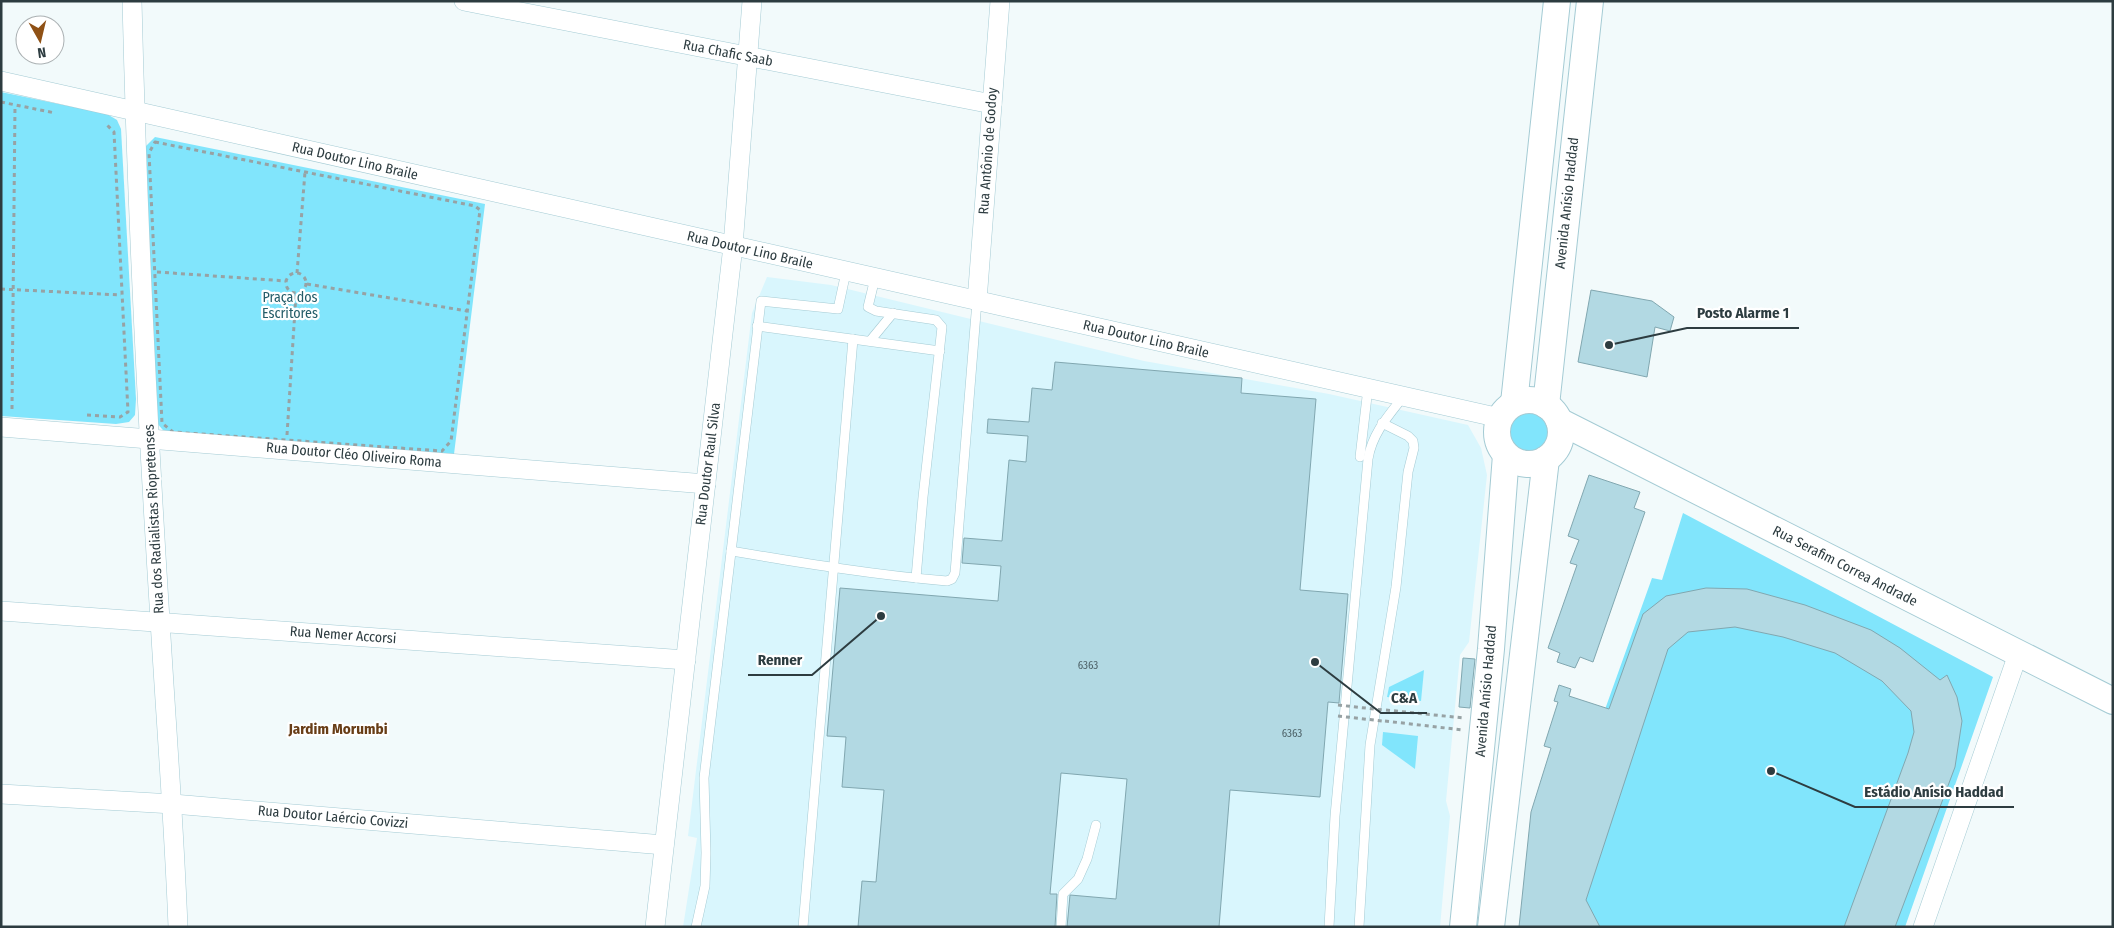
<svg xmlns="http://www.w3.org/2000/svg" width="2114" height="928" viewBox="0 0 2114 928" font-family="'Fira Sans Condensed',sans-serif">
  <style>
    .built { fill: #d9f6fd }
    .green { fill: #81e5fc }
    .building { fill: #b2d9e3; stroke: #81a7b0 }
    .lines { fill: none; stroke-linecap: round; stroke-linejoin: round }
    .lane-casing { stroke: #a4cbd4; stroke-width: 10 }
    .street-casing { stroke: #a4cbd4; stroke-width: 20 }
    .secondary-casing { stroke: #a4cbd4; stroke-width: 28 }
    .path { stroke: #97a2a4; stroke-width: 3; stroke-dasharray: 4 4; stroke-linecap: butt }
    .lane { stroke: #fff; stroke-width: 9 }
    .street { stroke: #fff; stroke-width: 19 }
    .secondary { stroke: #fff; stroke-width: 26 }
    .path-bridge { stroke: #97a2a4; stroke-width: 3; stroke-dasharray: 4 4; stroke-linecap: butt }
    .labels { text-anchor: middle; dominant-baseline: central; stroke-width: 4.5; stroke-linejoin: round; paint-order: stroke }
    .number-label { font-size: 11px; fill: #4e6369 }
    .street-label { font-size: 14px; fill: #2d3c40; stroke: #fff }
    .park-label { font-size: 14px; fill: #245d69; stroke: #fff }
    .neighbourhood-label { font-size: 15px; font-weight: bold; fill: #683d16; stroke: #fff }
    .leader { fill: none; stroke: #2d3c40; stroke-width: 2 }
    .callout-dot { fill: #2d3c40; stroke: #fff; stroke-width: 2 }
    .callout-label { font-size: 15px; text-anchor: middle; font-weight: bold; fill: #2d3c40; stroke: #fff; stroke-width: 4.5; stroke-linejoin: round; paint-order: stroke }
  </style>
  <rect width="100%" height="100%" fill="#f2fafb"/>
  <polygon class="built" points="767,277 831,285 1144,361 1329,394 1468,425 1481,448 1487,475 1469,642 1460,655 1446,801 1450,816 1440,927 683,927 697,838 688,836 752,313"/>
  <g class="green">
    <polygon points="1,92 107,114 117,120 121,129 136,399 135,415 129,422 116,424 1,416"/>
    <polygon points="155,137 485,204 454,454 168,436 156,422 144,148"/>
    <circle cx="1528" cy="431" r="25"/>
    <polygon points="1683,513 1993,677 1905,927 1536,927 1549,866 1652,578 1662,580"/>
    <polygon points="1424,670 1421,701 1387,697 1389,687"/>
    <polygon points="1383,732 1418,736 1415,769 1382,745"/>
  </g>
  <g class="building">
    <polygon points="1591,290 1652,301 1674,317 1670,331 1655,327 1647,377 1578,362"/>
    <polygon points="1055,362 1242,378 1241,393 1316,399 1300,590 1348,594 1339,703 1328,702 1320,797 1230,790 1219,927 1067,927 1070,895 1116,899 1127,779 1061,773 1050,894 1057,894 1055,927 858,927 862,881 876,882 884,790 842,787 846,737 827,736 840,588 998,601 1001,566 962,563 964,538 1002,541 1009,460 1026,462 1028,436 987,433 988,419 1029,422 1032,388 1052,390"/>
    <polygon points="1589,475 1640,492 1634,508 1645,512 1593,662 1580,657 1575,668 1557,662 1560,653 1548,648 1577,565 1570,563 1579,540 1568,536"/>
    <polygon points="1706,588 1747,589 1805,605 1871,630 1900,648 1940,680 1947,675 1957,697 1962,721 1955,767 1895,927 1844,927 1908,753 1914,732 1911,711 1882,681 1835,653 1783,637 1735,627 1688,632 1668,649 1586,900 1600,927 1519,927 1531,812 1551,748 1544,746 1558,702 1554,701 1559,685 1571,689 1569,696 1609,709 1643,614 1666,596"/>
    <polygon points="1463,658 1475,659 1470,708 1459,707"/>
  </g>
  <g class="lines">
    <defs>
      <g id="lane">
        <polyline points="875,278 868,307 876,311 936,320 942,327 923,497 916,578"/>
        <polyline points="757,326 940,351"/>
        <polyline points="870,341 893,313"/>
        <polyline points="1360,457 1368,388"/>
        <path d="M731 551C803 563 874 575 947 581L952 579 955 573 977 301"/>
        <polyline points="696,927 705,886 706,853 704,778 761,301 838,309 846,272"/>
        <polyline points="803,927 853,339"/>
        <polyline points="1061,927 1063,894 1078,879 1087,859 1096,825"/>
        <path d="M1329 927 1335 816 1368 459C1372 434 1388 416 1403 397"/>
        <polyline points="1359,927 1370,745 1396,587 1408,472 1414,448 1413,441 1408,436 1382,423"/>
      </g>
      <g id="street">
        <path d="M132 1C137 208 147 414 160 620 166 722 174 824 178 927"/>
        <polyline points="464,1 992,104"/>
        <polyline points="1,81 1500,418"/>
        <polyline points="977,301 1000,1"/>
        <polyline points="1,427 706,484"/>
        <polyline points="1,611 686,660"/>
        <polyline points="1,794 173,804 664,845"/>
        <polyline points="655,927 733,246 752,1"/>
        <polyline points="1923,927 2018,654"/>
      </g>
      <g id="secondary">
        <circle cx="1529" cy="432" r="32"/>
        <polyline points="1514,403 1557,1"/>
        <polyline points="1546,405 1590,1"/>
        <polyline points="1559,421 2113,701"/>
        <polyline points="1463,927 1491,649 1506,455"/>
        <polyline points="1491,927 1546,459"/>
      </g>
    </defs>
    <use href="#lane" class="lane-casing"/>
    <use href="#street" class="street-casing"/>
    <use href="#secondary" class="secondary-casing"/>
    <g class="path">
      <polyline points="1,102 55,113"/>
      <polygon points="155,142 475,206 480,210 451,441 442,451 173,432 162,423 149,153"/>
      <polyline points="157,272 286,281"/>
      <circle cx="296" cy="283" r="10"/>
      <polyline points="297,273 305,172"/>
      <polyline points="307,284 467,311"/>
      <polyline points="1,289 121,295"/>
      <polyline points="12,409 15,105"/>
      <polyline points="87,415 120,417 128,412 114,132 105,123"/>
      <polyline points="287,435 296,294"/>
      <polyline points="1386,710 1464,718"/>
      <polyline points="1385,721 1463,730"/>
    </g>
    <use href="#lane" class="lane"/>
    <use href="#street" class="street"/>
    <use href="#secondary" class="secondary"/>
    <g class="path-bridge">
      <polyline points="1338,705 1383,710"/>
      <polyline points="1338,716 1382,721"/>
    </g>
  </g>
  <g class="labels">
    <g class="number-label">
      <text x="1088" y="665">6363</text>
      <text x="1292" y="733">6363</text>
    </g>
    <g class="street-label">
      <text transform="translate(728 53) rotate(11)">Rua Chafic Saab</text>
      <text transform="translate(988 151) rotate(-86)">Rua Antônio de Godoy</text>
      <text transform="translate(355 161) rotate(13)">Rua Doutor Lino Braile</text>
      <text transform="translate(1567 203) rotate(-84)">Avenida Anísio Haddad</text>
      <text transform="translate(750 250) rotate(13)">Rua Doutor Lino Braile</text>
      <text transform="translate(1146 339) rotate(13)">Rua Doutor Lino Braile</text>
      <text transform="translate(354 455) rotate(5)">Rua Doutor Cléo Oliveiro Roma</text>
      <text transform="translate(708 464) rotate(-83)">Rua Doutor Raul Silva</text>
      <text transform="translate(154 519) rotate(-93)">Rua dos Radialistas Riopretenses</text>
      <text transform="translate(1845 566) rotate(27)">Rua Serafim Correa Andrade</text>
      <text transform="translate(343 635) rotate(4)">Rua Nemer Accorsi</text>
      <text transform="translate(1486 691) rotate(-85)">Avenida Anísio Haddad</text>
      <text transform="translate(333 817) rotate(5)">Rua Doutor Laércio Covizzi</text>
    </g>
    <g class="park-label">
      <text x="290" y="297">Praça dos<tspan x="290" dy="16">Escritores</tspan></text>
    </g>
    <g class="neighbourhood-label">
      <text x="338" y="729">Jardim Morumbi</text>
    </g>
  </g>
  <path class="leader" d="M1609 345L1687 328H1799M881 616L812 675H748M1315 662L1381 713H1427M1771 771L1855 807H2014"/>
  <g class="callout-dot">
    <circle cx="1609" cy="345" r="5"/>
    <circle cx="881" cy="616" r="5"/>
    <circle cx="1315" cy="662" r="5"/>
    <circle cx="1771" cy="771" r="5"/>
  </g>
  <g class="callout-label">
    <text x="1743" y="318">Posto Alarme 1</text>
    <text x="780" y="665">Renner</text>
    <text x="1404" y="703">C&amp;A</text>
    <text x="1934" y="797">Estádio Anísio Haddad</text>
  </g>
  <rect width="2114" height="928" fill="none" stroke="#2d3c40" stroke-width="5"/>
  <g transform="translate(40 40) rotate(172)"><circle r="24" fill="#ffffff" stroke="#abb1b3"/>
  <path d="M0-4L9 19L0 12L-9 19Z" fill="#8f5115"/>
  <text y="-8" font-size="14" font-weight="bold" text-anchor="middle" fill="#2d3c40">N</text>
  </g>
</svg>
